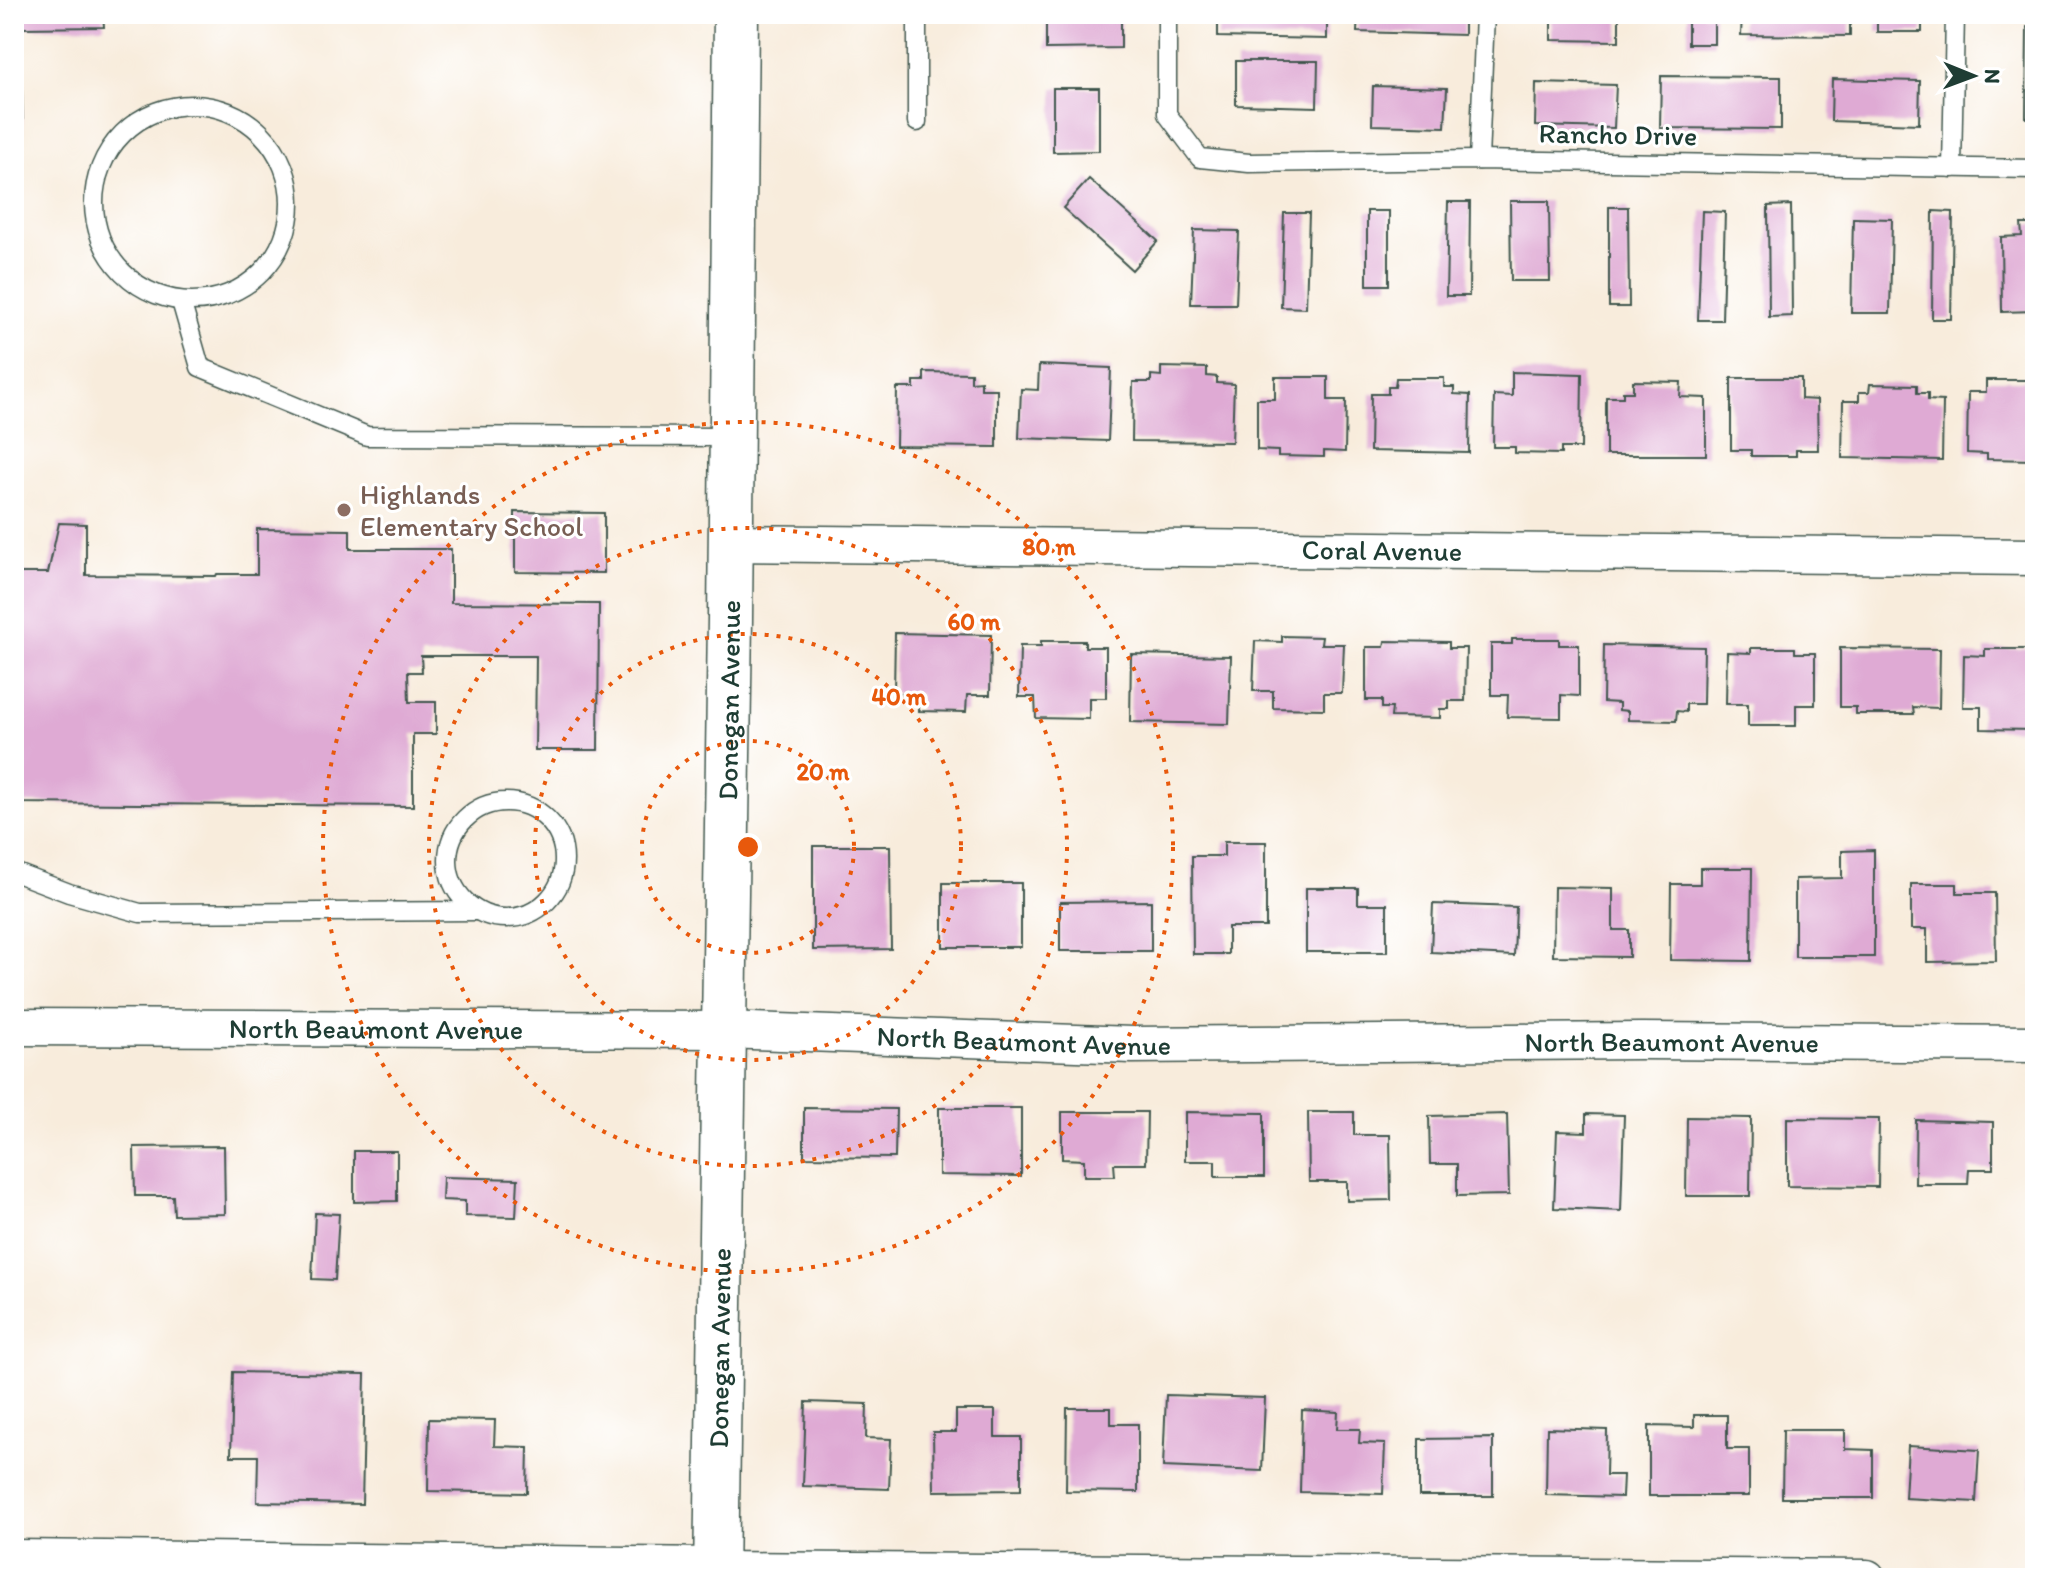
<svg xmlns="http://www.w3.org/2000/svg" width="2049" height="1592" viewBox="0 0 2049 1592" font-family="Itim,sans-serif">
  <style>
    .building { fill: #dfaad4 }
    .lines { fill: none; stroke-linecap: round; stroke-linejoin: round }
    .lane-casing { stroke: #40574d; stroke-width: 21 }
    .street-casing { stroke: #40574d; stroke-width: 39 }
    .secondary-casing { stroke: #40574d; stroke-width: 47 }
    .lane { stroke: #fff; stroke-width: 18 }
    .street { stroke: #fff; stroke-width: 36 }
    .secondary { stroke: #fff; stroke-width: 44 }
    .ring { fill: none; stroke: #e8590c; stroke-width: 4; stroke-dasharray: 4 8 }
    .education-dot { fill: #8d6e63; stroke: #fff; stroke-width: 3 }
    .labels { text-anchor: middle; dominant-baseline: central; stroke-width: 6; stroke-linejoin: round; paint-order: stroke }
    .street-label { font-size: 28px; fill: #1f3d34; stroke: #fff }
    .education-label { font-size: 28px; fill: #785e54; stroke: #fff; text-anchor: start }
    .centre { fill: #e8590c; stroke: #fff; stroke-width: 4 }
    .ring-label { font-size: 24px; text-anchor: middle; font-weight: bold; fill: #e8590c; stroke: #fff; stroke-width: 6; stroke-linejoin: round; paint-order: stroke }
  </style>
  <rect width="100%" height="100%" fill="#fff"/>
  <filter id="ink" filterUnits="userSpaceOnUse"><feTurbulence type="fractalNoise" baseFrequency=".0125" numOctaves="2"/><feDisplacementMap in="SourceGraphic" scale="16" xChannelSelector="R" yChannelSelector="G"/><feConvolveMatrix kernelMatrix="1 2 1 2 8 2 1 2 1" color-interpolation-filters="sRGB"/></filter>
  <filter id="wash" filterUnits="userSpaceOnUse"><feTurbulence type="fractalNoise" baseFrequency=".006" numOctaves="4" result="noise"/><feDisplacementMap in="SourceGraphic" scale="32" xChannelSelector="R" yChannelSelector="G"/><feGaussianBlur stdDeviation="1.8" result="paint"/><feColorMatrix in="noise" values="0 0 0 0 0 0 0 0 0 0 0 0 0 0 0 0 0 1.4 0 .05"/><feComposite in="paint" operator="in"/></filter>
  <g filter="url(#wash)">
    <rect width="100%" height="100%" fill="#f8ecdc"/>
    <g id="blocks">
      <g class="building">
        <polygon points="14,14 103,14 104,27 21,28 23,140 14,141"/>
        <polygon points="1046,14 1121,14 1121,48 1046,49"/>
        <polygon points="1218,14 1327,16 1327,39 1218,37"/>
        <polygon points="1358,14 1464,14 1464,35 1357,32"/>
        <polygon points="1551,14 1619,14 1619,41 1551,40"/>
        <rect x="1688" y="14" width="26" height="30"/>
        <polygon points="1742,14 1850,14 1850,36 1741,35"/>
        <rect x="1877" y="14" width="45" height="18"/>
        <polygon points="2027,27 2035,27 2035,118 2026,118"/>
        <polygon points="1236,61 1318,61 1317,107 1236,105"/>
        <polygon points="1661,76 1781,77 1781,129 1660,128"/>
        <polygon points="1832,79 1920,81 1919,124 1831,121"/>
        <polygon points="1536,83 1616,85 1614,128 1535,126"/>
        <polygon points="1373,86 1447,88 1445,127 1372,125"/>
        <polygon points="1053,88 1099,88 1099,151 1053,152"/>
        <polygon points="1089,179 1158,241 1132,270 1063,208"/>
        <polygon points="1510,201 1549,201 1550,281 1511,281"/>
        <polygon points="1448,202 1470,202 1469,296 1446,296"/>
        <polygon points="1791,205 1792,316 1769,317 1768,206"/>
        <polygon points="1609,207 1628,207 1629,307 1609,307"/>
        <rect x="1367" y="211" width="22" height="74"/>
        <polygon points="1702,211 1725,212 1722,320 1698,320"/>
        <polygon points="1933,211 1953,212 1951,319 1932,319"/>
        <polygon points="1284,213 1309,213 1306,308 1281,307"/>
        <polygon points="1853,218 1892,219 1890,313 1851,313"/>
        <polygon points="2021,224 2035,224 2035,311 2002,312 2001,237 2022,236"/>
        <polygon points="1194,230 1239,231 1236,304 1191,304"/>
        <polygon points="1039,365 1111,368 1108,441 1019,438 1021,389 1038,390"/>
        <polygon points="1161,367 1207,368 1207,376 1217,377 1217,383 1234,384 1232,442 1132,441 1133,382 1151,382 1151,375 1161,376"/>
        <polygon points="924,372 971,373 971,382 981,381 981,389 997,389 997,447 896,446 897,388 914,388 914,381 924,381"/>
        <polygon points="1512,372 1582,374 1581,448 1561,448 1561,454 1515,453 1515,447 1493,447 1494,395 1512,396"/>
        <polygon points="1275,377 1328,377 1328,400 1346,400 1345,452 1324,451 1324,457 1278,456 1278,451 1257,450 1257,399 1275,399"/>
        <polygon points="1396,378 1444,378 1444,387 1454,387 1454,394 1470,395 1469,453 1370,451 1371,394 1388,394 1388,387 1395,387"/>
        <polygon points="1731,378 1801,378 1801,399 1817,400 1818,450 1796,450 1796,456 1751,456 1751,450 1731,450"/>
        <polygon points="1986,380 2035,380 2035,454 2033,454 2033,460 1987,459 1987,454 1967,453 1968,392 1986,392"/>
        <polygon points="1633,381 1681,382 1680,397 1706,398 1706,455 1606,455 1606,397 1623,397 1623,392 1633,392"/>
        <polygon points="1870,384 1917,385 1917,393 1928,393 1928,400 1943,401 1942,460 1842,458 1843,401 1859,401 1859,392 1869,392"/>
        <polygon points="515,512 604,513 604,573 515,572"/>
        <polygon points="59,523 86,524 86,575 216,576 217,574 257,574 257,529 350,530 350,549 451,549 451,603 599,604 598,750 535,750 536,656 421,656 422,672 408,672 409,702 436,702 436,734 413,734 413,806 14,803 14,573 48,573"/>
        <polygon points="895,633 991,635 990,695 967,695 966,712 919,711 919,694 894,693"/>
        <polygon points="1282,636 1322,637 1321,644 1344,644 1342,693 1324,693 1324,709 1273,708 1273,691 1253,691 1255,641 1282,642"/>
        <polygon points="1512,639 1559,639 1559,645 1579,645 1579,696 1561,695 1561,718 1507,717 1508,695 1491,695 1491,644 1512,644"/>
        <polygon points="1041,641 1085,641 1085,647 1106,647 1106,698 1089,698 1089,719 1036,718 1035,697 1019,697 1020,646 1041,646"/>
        <polygon points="1385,641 1449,642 1449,648 1466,648 1465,701 1449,701 1449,709 1440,709 1440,718 1391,717 1392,708 1382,708 1382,700 1366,700 1366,647 1384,647"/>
        <polygon points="1604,645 1704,647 1703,704 1686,704 1686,712 1677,711 1676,721 1628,720 1628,711 1619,710 1619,703 1603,702"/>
        <polygon points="1751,648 1795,648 1795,653 1815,653 1815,705 1796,705 1796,726 1748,726 1748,704 1726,704 1727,652 1751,653"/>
        <polygon points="1840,648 1940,649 1939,708 1913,707 1914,714 1856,714 1856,707 1840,707"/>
        <polygon points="1985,649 2032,649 2031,656 2035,656 2033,730 1981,729 1981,707 1963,707 1964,655 1985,656"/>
        <polygon points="1131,654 1231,656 1229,724 1130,722"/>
        <polygon points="1224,842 1266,842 1266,927 1228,927 1228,954 1193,954 1192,856 1224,856"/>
        <polygon points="813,846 890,846 891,949 813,950"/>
        <polygon points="1874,850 1874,957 1795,957 1795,879 1842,878 1842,851"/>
        <polygon points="1700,868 1752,868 1751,961 1670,960 1671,884 1700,884"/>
        <rect x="943" y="883" width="78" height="64"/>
        <polygon points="1911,884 1957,884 1957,893 1995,893 1996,961 1927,962 1927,929 1911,929"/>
        <polygon points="1554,887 1613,888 1613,930 1629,930 1629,957 1553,956"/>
        <polygon points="1306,888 1358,888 1358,904 1387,904 1387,952 1306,952"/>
        <polygon points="1151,901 1151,951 1060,951 1060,902"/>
        <polygon points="1433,904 1516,907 1514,956 1431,952"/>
        <polygon points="804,1108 896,1109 895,1158 804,1157"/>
        <polygon points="939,1108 1021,1108 1021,1176 939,1175"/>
        <polygon points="1062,1112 1147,1112 1146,1164 1114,1164 1115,1176 1084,1176 1084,1160 1062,1159"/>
        <polygon points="1185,1112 1264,1113 1264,1177 1215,1177 1215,1161 1185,1161"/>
        <polygon points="1308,1112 1354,1112 1354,1135 1390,1135 1391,1200 1347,1201 1347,1182 1309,1182"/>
        <polygon points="1507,1114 1509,1195 1457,1196 1457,1164 1430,1164 1429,1116"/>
        <polygon points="1586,1114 1624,1115 1621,1211 1554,1208 1557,1131 1586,1132"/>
        <polygon points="1687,1117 1751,1118 1750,1196 1686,1196"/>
        <polygon points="1787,1118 1879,1119 1878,1187 1787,1186"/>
        <polygon points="1916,1120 1993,1122 1993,1169 1969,1169 1968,1184 1915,1184"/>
        <polygon points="224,1146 225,1214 174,1215 173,1196 135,1196 134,1147"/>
        <polygon points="354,1151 397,1151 397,1201 354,1202"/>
        <polygon points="443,1177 518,1179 516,1217 465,1216 465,1201 442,1200"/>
        <polygon points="315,1213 339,1214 335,1280 312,1279"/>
        <polygon points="233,1372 365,1374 362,1504 257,1502 258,1456 231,1456"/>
        <polygon points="1166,1395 1265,1398 1262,1471 1163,1467"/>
        <polygon points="806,1402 867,1404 866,1438 891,1439 889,1489 803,1486"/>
        <polygon points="1067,1408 1111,1408 1111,1424 1138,1424 1138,1492 1066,1491"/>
        <polygon points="956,1410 995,1410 995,1437 1021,1437 1021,1490 934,1491 933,1432 956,1432"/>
        <polygon points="1302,1410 1338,1412 1337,1429 1360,1429 1359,1443 1385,1444 1383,1494 1300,1492"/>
        <polygon points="1694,1415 1727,1415 1727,1449 1749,1449 1749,1496 1649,1496 1649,1426 1694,1427"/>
        <rect x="2031" y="1418" width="4" height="80"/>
        <polygon points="429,1419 495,1420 494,1446 528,1447 527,1493 428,1491"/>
        <polygon points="1547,1428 1607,1430 1606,1475 1623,1475 1622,1497 1546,1495"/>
        <polygon points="1783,1430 1845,1430 1845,1449 1873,1450 1873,1498 1782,1498"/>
        <polygon points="1493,1438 1493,1496 1419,1496 1419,1439"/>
        <polygon points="1908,1446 1979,1450 1976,1502 1905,1498"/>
      </g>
    </g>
  </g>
  <g filter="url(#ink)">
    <use href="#blocks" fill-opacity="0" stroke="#40574d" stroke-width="2"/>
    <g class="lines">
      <defs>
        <g id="lane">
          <polyline points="1167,14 1167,114 1200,158 1249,163 1479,160 2035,169"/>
          <circle cx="192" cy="203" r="98"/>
          <polyline points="917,122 917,14"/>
          <polyline points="1479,160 1485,14"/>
          <polyline points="1952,168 1955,14"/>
          <polyline points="181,301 200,367 367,436 731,437"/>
          <circle cx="506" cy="860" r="58"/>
          <polyline points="14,872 69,893 140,913 477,911"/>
        </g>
        <g id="street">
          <path id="s1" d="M730 543 2035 557"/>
          <path id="s2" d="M14 1027 724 1030 1132 1045 1642 1041 2035 1044"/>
          <polyline points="716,1570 1867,1578"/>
        </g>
        <g id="secondary">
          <polyline points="14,1562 716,1570"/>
          <path id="s3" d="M716 1578 730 619 736 14"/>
        </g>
      </defs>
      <use href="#lane" class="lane-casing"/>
      <use href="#street" class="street-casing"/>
      <use href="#secondary" class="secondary-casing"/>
      <use href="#lane" class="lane"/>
      <use href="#street" class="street"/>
      <use href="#secondary" class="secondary"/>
    </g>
  </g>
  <g class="ring">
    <circle cx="748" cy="847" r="106"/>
    <circle cx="748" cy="847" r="213"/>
    <circle cx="748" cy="847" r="319"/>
    <circle cx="748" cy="847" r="425"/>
  </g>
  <circle class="education-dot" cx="344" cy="510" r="8"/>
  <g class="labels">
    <g class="street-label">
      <text transform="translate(1618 134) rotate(1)">Rancho Drive</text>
      <text stroke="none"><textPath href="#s1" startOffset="652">Coral Avenue</textPath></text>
      <text stroke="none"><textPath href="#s3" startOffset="878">Donegan Avenue</textPath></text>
      <text stroke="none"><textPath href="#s2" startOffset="362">North Beaumont Avenue</textPath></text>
      <text stroke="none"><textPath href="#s2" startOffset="1010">North Beaumont Avenue</textPath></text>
      <text stroke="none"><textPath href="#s2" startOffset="1658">North Beaumont Avenue</textPath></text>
      <text stroke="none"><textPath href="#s3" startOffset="230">Donegan Avenue</textPath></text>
    </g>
    <g class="education-label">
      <text x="360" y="494">Highlands<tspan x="360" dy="32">Elementary School</tspan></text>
    </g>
  </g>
  <circle cx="748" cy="847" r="12" class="centre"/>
  <g class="ring-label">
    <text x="1049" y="555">80 m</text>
    <text x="974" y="630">60 m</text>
    <text x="899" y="705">40 m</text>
    <text x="823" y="780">20 m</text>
  </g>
  <rect width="2049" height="1592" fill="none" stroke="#fff" stroke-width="48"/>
  <g transform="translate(1973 76) rotate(91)" stroke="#ffffff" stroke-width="6" paint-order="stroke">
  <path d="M0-6L14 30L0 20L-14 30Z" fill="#1f3d34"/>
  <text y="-12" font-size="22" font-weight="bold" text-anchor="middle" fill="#1f3d34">N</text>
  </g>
</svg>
